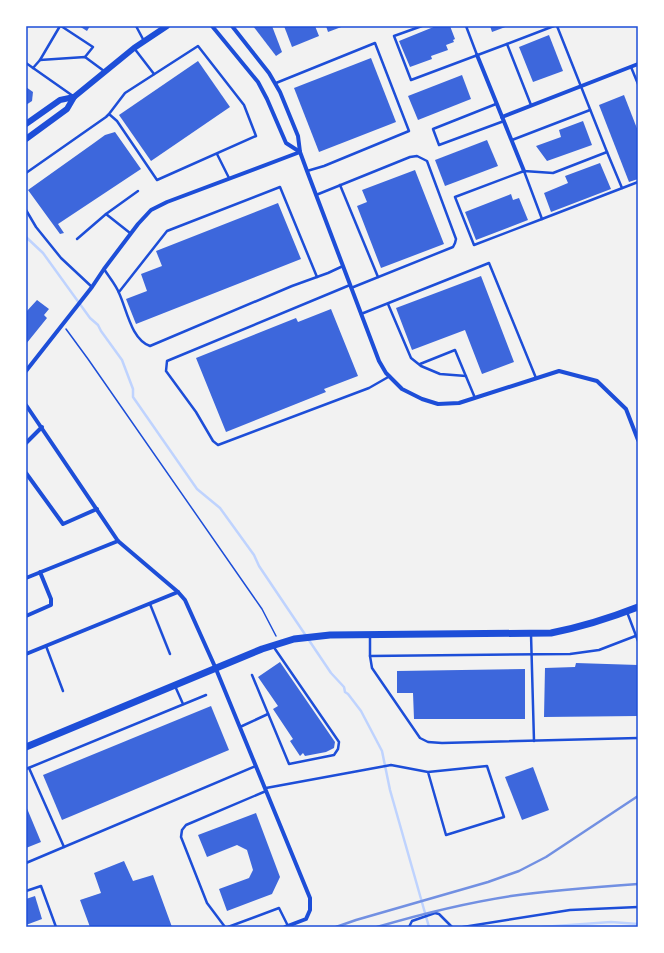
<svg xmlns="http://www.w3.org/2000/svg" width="664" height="953" viewBox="0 0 664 953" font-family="'Work Sans',sans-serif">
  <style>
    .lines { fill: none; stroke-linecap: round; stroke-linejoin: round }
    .stream { stroke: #bfd3fe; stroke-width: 2.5 }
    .building { fill: #3d67dc }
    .path { stroke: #1d4ed8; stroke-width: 1.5 }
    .service { stroke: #1d4ed8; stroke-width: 2.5 }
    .minor { stroke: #1d4ed8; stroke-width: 4 }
    .tertiary { stroke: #1d4ed8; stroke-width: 6 }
    .secondary { stroke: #1d4ed8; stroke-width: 7 }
    .rail { stroke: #7290e2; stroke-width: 2.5 }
    .neatline { fill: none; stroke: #1d4ed8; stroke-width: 1.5 }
  </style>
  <rect width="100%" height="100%" fill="#f2f2f2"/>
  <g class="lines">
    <g class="stream">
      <polyline points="26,237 43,253 90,318 98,325 101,331 122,360 133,389 133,397 197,489 220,508 254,555 259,566 331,673 344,687 345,692 348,694 361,711 382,751 390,790 429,927"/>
      <polyline points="542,927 611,922 638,924"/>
    </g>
  </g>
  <g class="building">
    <polygon points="79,26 90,26 87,31"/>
    <polygon points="253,26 272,26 282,52 276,56"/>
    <polygon points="284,26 315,26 319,36 292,47"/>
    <polygon points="326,26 344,26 328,32"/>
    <polygon points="436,26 450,26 455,39 453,40 454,42 446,45 448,50 431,56 432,59 410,67 399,41"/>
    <polygon points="490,26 508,26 492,32"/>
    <polygon points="549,35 563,71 533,82 519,47"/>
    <polygon points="371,58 396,122 319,152 294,88"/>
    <polygon points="198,61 230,107 151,161 119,115"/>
    <polygon points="462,75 471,99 418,120 408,96"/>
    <polygon points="26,87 33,92 32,101 26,105"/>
    <polygon points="624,95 638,131 638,179 629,182 599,105"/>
    <polygon points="583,121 592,145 547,161 536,146 561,137 559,130"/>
    <polygon points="115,132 141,169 58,224 64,233 60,234 28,190 94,143 105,135"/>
    <polygon points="487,140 498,166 445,186 435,160"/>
    <polygon points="600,163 611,189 551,212 544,193 568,183 565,176"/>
    <polygon points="415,170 444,244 381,268 357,206 367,202 362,190"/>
    <polygon points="511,194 513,200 519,198 528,220 476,240 465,212"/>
    <polygon points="278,203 301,259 136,324 126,299 147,291 141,274 162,266 156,251"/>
    <polygon points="481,276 514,362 482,374 465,330 412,350 396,308"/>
    <polygon points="37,300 49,309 44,315 47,318 26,344 26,312"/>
    <polygon points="331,309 358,376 324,389 326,392 226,432 196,358 296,318 298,322"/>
    <polygon points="280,662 335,742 334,748 326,752 305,756 303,753 300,756 290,741 293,739 273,709 278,706 258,677"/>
    <polygon points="576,663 638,665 638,716 544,717 545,668 575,667"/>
    <polygon points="525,669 525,719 414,719 413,693 397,693 397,671"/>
    <polygon points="211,706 229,750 62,820 43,775"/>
    <polygon points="533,767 549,810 522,820 505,777"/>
    <polygon points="26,806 41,842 26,848"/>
    <polygon points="256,813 280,877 272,894 227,911 219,889 249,878 253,870 247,850 237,845 207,857 198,835"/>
    <polygon points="124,861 133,881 153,875 172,927 90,927 80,900 101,893 94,873"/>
    <polygon points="35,896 42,919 26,925 26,899"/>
  </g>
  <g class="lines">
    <polyline class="path" points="66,329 88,359 262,609 276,636"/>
    <g class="service">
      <polyline points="61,26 93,47 85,57"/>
      <polyline points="136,26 144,41"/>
      <polyline points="422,26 394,36 411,80 507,44"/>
      <polyline points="466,26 477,55"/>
      <polyline points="134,48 154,74"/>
      <polyline points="40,60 60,26"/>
      <polyline points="26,63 73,96"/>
      <polyline points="631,67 638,84"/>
      <polyline points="33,68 40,60 85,57 104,71"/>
      <polyline points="276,83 375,43 409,131 324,166 307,171"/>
      <polyline points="496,104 433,129 439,145 504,121"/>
      <polyline points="531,105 507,44 554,26"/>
      <polyline points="512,140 590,110"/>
      <polyline points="607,152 622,188"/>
      <polyline points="217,154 229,178"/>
      <polyline points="524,171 542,219 474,245 455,197 524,171 553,173 607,152 557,26"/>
      <polyline points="26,173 106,117 109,114 125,93 198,46 244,105 256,136 157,180 117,121 109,114"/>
      <polyline points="340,185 378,277"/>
      <polyline points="316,195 410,157 417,156 427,161 456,239 455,243 453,247 351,288"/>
      <polyline points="26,210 36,227 61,258 92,287"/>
      <polyline points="106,214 138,191"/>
      <polyline points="542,219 638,182"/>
      <polyline points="77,239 106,214 130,233"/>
      <path d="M104 269C109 277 116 285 119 293 127 310 131 339 150 346L292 286 328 273 343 266"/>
      <polyline points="350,285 167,361 166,371 196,412 213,441 218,445 369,388 390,376"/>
      <polyline points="119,292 167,231 280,187 317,277"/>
      <polyline points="388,304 411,358 421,366 440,374 466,376"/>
      <polyline points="361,314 489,263 536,378"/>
      <polyline points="420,364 455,350 475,398"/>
      <polyline points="150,604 170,654"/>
      <polyline points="627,612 638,641"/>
      <polyline points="531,634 534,741"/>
      <polyline points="370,635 370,656 372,668 420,738 428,742 442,743 638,738"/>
      <polyline points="46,646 63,691"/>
      <polyline points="370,656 570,654 599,650 638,635"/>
      <polyline points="252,675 289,764 334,755 338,749 339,742 273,646"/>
      <polyline points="175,686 183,704"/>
      <polyline points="240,727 268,714"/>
      <polyline points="29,768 64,847"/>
      <polyline points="26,769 206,695"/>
      <polyline points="266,788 391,765 428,772 487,766 504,817 446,835 428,772"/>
      <polyline points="26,863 256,766"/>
      <polyline points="26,891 41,886 56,927"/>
      <polyline points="225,927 207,903 181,837 182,830 186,825 266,791"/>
      <polyline points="228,927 279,908 288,926"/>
      <polyline points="409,927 412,921 435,913 439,914 452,927"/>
      <polyline points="463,927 570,910 638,907"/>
    </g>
    <g class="minor">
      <polyline points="212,26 258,82 267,99 286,143 300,152"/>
      <polyline points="232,26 269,73 280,92 298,136 300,152 307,171 379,361 386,373 402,389 422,399 438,404 459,403 559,371 597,381 626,409 638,440"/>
      <polyline points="477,55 524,171"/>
      <polyline points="502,117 638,64"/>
      <polyline points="26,371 92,287 104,269 138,224 151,210 167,202 300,152"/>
      <polyline points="26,405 118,541 178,592 185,600 216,669 310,898 310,910 306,919 285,927"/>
      <polyline points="26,443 42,427"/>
      <polyline points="26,473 63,524 97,509"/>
      <polyline points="26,578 118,541"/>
      <polyline points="26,616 51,605 51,599 40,572"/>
      <polyline points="26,654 178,592"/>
    </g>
    <g class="tertiary">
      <polyline points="26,124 60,100 74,97"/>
      <polyline points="26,139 67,109 74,97 134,48 167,26"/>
    </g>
    <path class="secondary" d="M26 747 262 649 294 639 330 635 551 633C581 627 610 618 638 607"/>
    <g class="rail">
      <polyline points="336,927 356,920 488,882 519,871 546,857 638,796"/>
      <path d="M377 927C421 914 465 903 511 896 553 890 595 887 638 884"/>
    </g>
  </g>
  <rect width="664" height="953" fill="none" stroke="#ffffff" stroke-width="54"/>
  <rect x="27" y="27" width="610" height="899" class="neatline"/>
</svg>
